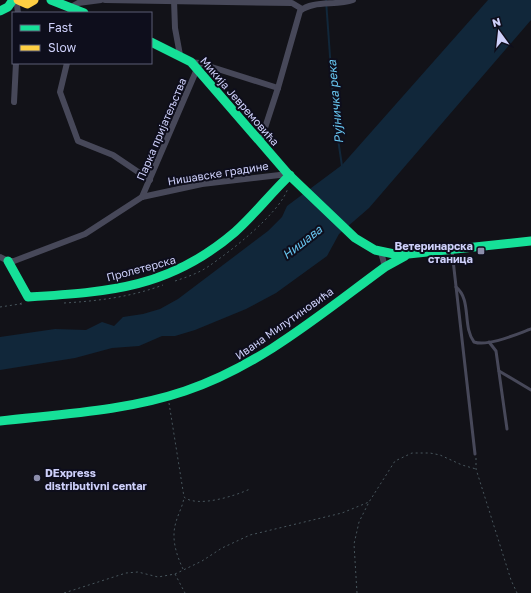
<svg xmlns="http://www.w3.org/2000/svg" width="531" height="593" viewBox="0 0 531 593" font-family="'Golos Text',sans-serif">
  <style>
    .water { fill: #11273a }
    .lines { fill: none; stroke-linecap: round; stroke-linejoin: round }
    .stream { stroke: #11273a; stroke-width: 2 }
    .path { stroke: #48565d; stroke-width: 1; stroke-dasharray: 2 3; stroke-linecap: butt }
    .lane { stroke: #474859; stroke-width: 3 }
    .street { stroke: #474859; stroke-width: 6 }
    .fast { stroke: #16e098; stroke-width: 9 }
    .slow { stroke: #ffcf43; stroke-width: 9 }
    .poi-dot { fill: #8c8eab; stroke: #0e0e1c; stroke-width: 1.5 }
    .labels { text-anchor: middle; dominant-baseline: central; stroke-width: 4; stroke-linejoin: round; paint-order: stroke }
    .street-label { font-size: 11px; fill: #ced0fa; stroke: #0e0e1c }
    .poi-label { font-size: 11px; font-weight: bold; fill: #ced0fa; stroke: #0e0e1c; text-anchor: end }
    .water-label { font-size: 12px; font-style: italic; fill: #67c5ef; stroke: #0e0e1c }
  </style>
  <rect width="100%" height="100%" fill="#121218"/>
  <polygon class="water" points="488,0 531,0 531,20 369,208 339,234 327,256 276,293 246,309 195,330 175,336 162,336 139,346 112,348 75,358 0,370 0,337 55,329 86,330 102,322 114,326 123,317 143,314 160,309 178,299 268,231 282,217 287,206 342,165"/>
  <g class="lines">
    <polyline class="stream" points="326,0 334,112 342,166"/>
    <g class="path">
      <path d="M175 281C187 277 199 273 209 266 231 251 280 213 288 188"/>
      <path d="M64 303C98 301 131 297 163 285"/>
      <polyline points="20,304 25,304"/>
      <polyline points="0,307 20,304 22,302"/>
      <path d="M169 403 184 497C197 508 235 496 250 489"/>
      <polyline points="476,458 476,469 511,580 517,593"/>
      <path d="M183 569C176 554 171 538 176 522 178 514 183 506 184 497"/>
      <polyline points="175,574 185,593"/>
      <polyline points="64,593 126,573 138,572 158,577 175,574 202,561 222,548 250,535 342,513 369,502"/>
      <polyline points="357,593 354,544 359,522 369,502 395,461 412,453 430,453 440,455 462,465 476,469"/>
    </g>
    <g class="lane">
      <polyline points="452,251 475,454"/>
      <path d="M456 287C472 300 462 326 474 342 488 347 517 334 531 329"/>
      <polyline points="489,342 496,351 507,429"/>
      <polyline points="499,371 531,390"/>
    </g>
    <g class="street">
      <polyline points="105,0 292,3 302,9"/>
      <polyline points="174,0 175,28 180,55"/>
      <polyline points="17,5 18,13"/>
      <polyline points="70,13 71,7 78,3 101,0"/>
      <polyline points="191,62 199,63 278,88"/>
      <polyline points="67,63 60,92 78,141 113,155 150,180"/>
      <polyline points="14,102 16,63"/>
      <path d="M260 143 278 88 300 11C313 0 336 6 353 0"/>
      <polyline points="142,197 197,69"/>
      <polyline points="381,252 385,267"/>
      <polyline points="0,257 8,261 14,261 85,234 142,197 202,184 288,174"/>
    </g>
    <g class="fast">
      <polyline points="51,0 84,13"/>
      <polyline points="0,11 8,7 13,0"/>
      <polyline points="151,42 191,62 288,174 355,238 375,250 399,255 531,241"/>
      <path d="M8 261 28 297C110 292 170 288 235 232 255 214 271 193 290 175"/>
      <path d="M0 421C62 414 126 411 185 391 260 366 322 313 385 267L405 256"/>
    </g>
    <polyline class="slow" points="18,0 27,4 34,0"/>
  </g>
  <g class="poi-dot">
    <rect x="477" y="247" width="8" height="8" rx="2"/>
    <circle cx="37" cy="478" r="4"/>
  </g>
  <g class="labels">
    <g class="street-label">
      <text transform="translate(240 101) rotate(49)">Микија Јевремовића</text>
      <text transform="translate(161 129) rotate(-67)">Парка пријатељства</text>
      <text transform="translate(218 173) rotate(-9)">Нишавске градине</text>
      <text transform="translate(141 268) rotate(-15)">Пролетерска</text>
      <text transform="translate(284 323) rotate(-35)">Ивана Милутиновића</text>
    </g>
    <g class="poi-label">
      <text x="473" y="245">Ветеринарска<tspan x="473" dy="13">станица</tspan></text>
      <text x="45" y="472" text-anchor="start">DExpress<tspan x="45" dy="13">distributivni centar</tspan></text>
    </g>
    <g class="water-label">
      <text transform="translate(335 102) rotate(-95)">Рујничка река</text>
      <text transform="translate(302 242) rotate(-38)">Нишава</text>
    </g>
  </g>
  <rect x="12" y="12" width="140" height="52" fill="#0e0e1c" stroke="#5b5c75"/>
  <rect x="20" y="25" width="20" height="6" fill="#16e098" stroke="#5b5c75"/>
  <text x="48" y="32" font-size="12" fill="#ced0fa">Fast</text>
  <rect x="20" y="45" width="20" height="6" fill="#ffcf43" stroke="#5b5c75"/>
  <text x="48" y="52" font-size="12" fill="#ced0fa">Slow</text>
  <g transform="translate(499 32) rotate(345)" stroke="#0e0e1c" stroke-width="3" paint-order="stroke">
  <path d="M0-3L7 15L0 10L-7 15Z" fill="#ced0fa"/>
  <text y="-6" font-size="11" font-weight="bold" text-anchor="middle" fill="#ced0fa">N</text>
  </g>
</svg>
